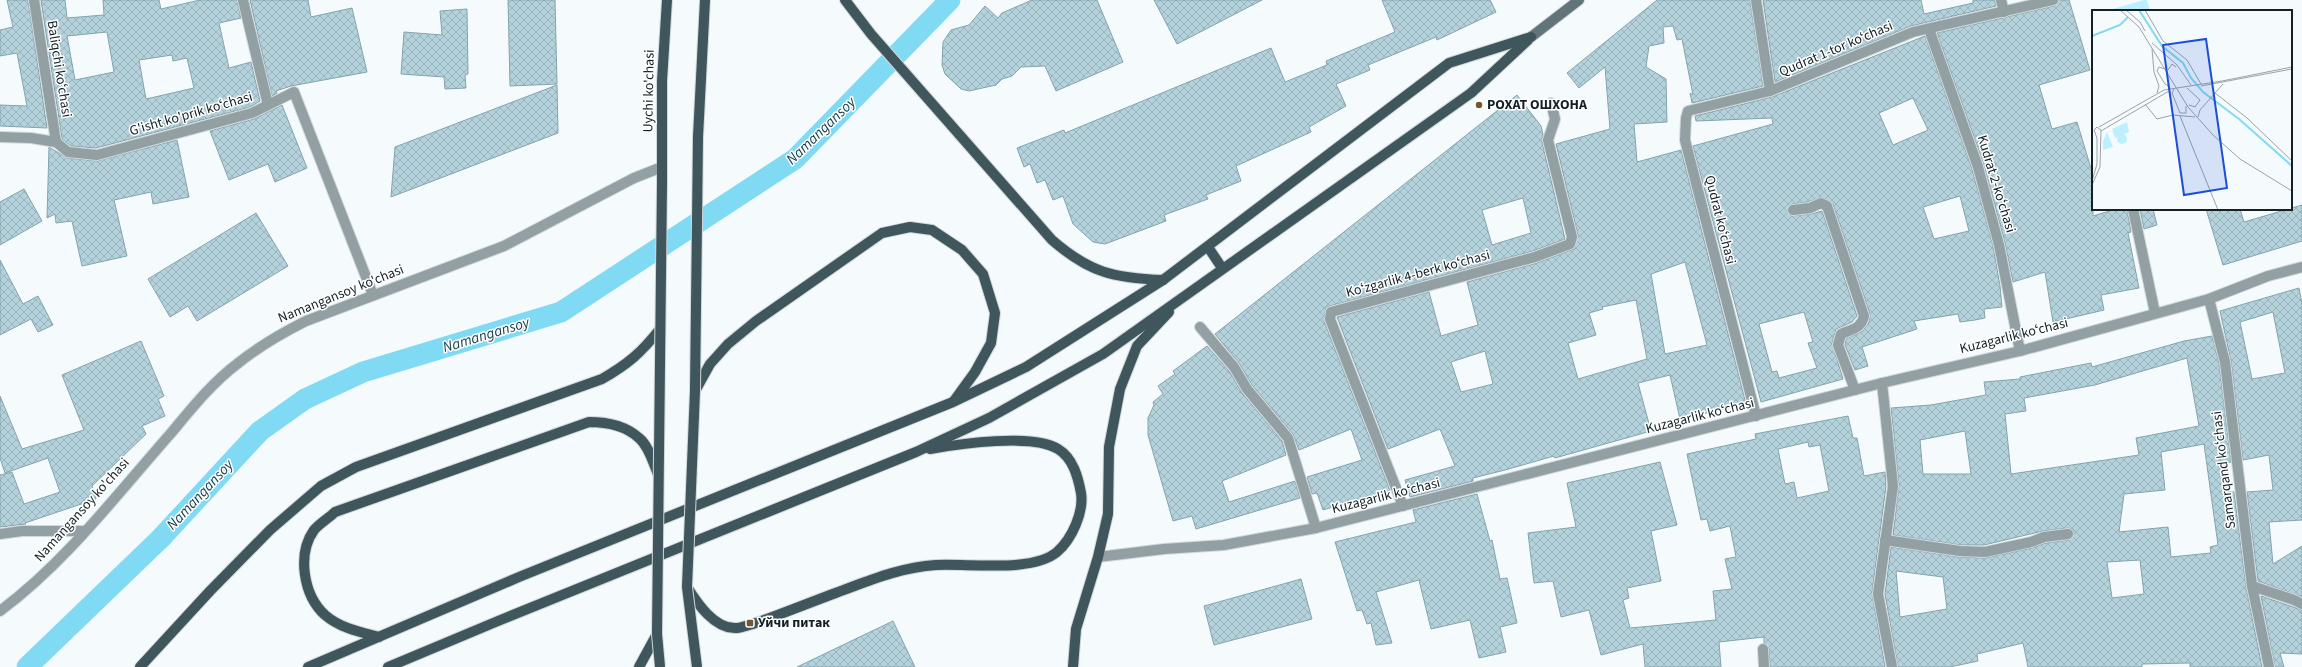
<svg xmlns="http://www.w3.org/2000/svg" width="2302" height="667" viewBox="0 0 2302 667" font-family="'Source Sans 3',sans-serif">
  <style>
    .grass { fill: #bcefff }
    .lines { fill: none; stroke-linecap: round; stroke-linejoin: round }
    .canal { stroke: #80daf4; stroke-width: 21 }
    .building { fill: url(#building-cross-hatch); stroke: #85a3ac; fill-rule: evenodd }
    .minor-casing { stroke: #d1d8da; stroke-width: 12 }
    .tertiary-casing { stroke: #d1d8da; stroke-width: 12 }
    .secondary-casing { stroke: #d1d8da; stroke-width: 12 }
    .primary-casing { stroke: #d1d8da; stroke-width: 12 }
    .minor { stroke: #929fa3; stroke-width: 10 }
    .tertiary { stroke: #929fa3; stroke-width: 10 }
    .secondary { stroke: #61747a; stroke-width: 10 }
    .primary { stroke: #3f565d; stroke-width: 10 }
    .primary-bridge-casing { stroke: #d1d8da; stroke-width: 12; stroke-linecap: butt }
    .primary-bridge { stroke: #3f565d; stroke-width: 10 }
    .poi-dot { fill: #77552d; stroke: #fff; stroke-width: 1.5 }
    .labels { text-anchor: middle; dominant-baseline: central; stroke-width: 3; stroke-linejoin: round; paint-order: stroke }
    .street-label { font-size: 14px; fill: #142024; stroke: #fff }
    .poi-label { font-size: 14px; font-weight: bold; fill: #142024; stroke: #fff; text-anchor: start }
    .water-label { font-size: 15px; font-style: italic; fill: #18424d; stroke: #fff }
    .inset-river { fill: none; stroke: #80daf4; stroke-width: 2 }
    .inset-road { fill: none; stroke: #9ba3a6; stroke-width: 1 }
    .view { fill: #1d4ed8; fill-opacity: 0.15; stroke: #1d4ed8; stroke-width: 2 }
    .inset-edge { fill: none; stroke: #142024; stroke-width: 2 }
  </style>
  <defs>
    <pattern id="building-cross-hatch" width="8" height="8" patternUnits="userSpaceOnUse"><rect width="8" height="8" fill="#b3d2dc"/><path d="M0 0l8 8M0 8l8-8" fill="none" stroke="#99b4bd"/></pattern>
  </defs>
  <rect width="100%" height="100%" fill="#f5fbfd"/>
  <polygon class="grass" points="2144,0 2147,0 2150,11 2106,11"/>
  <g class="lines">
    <polyline class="canal" points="27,667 161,538 260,431 305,399 363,372 561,312 795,159 950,0"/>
  </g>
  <g class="building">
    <polygon points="7,0 28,0 47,128 0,126 0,105 27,106 17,53 0,56 0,30 13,27"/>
    <path d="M41 0H65L67 18 104 15 103 0H159L161 9 200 0H237L241 18 219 23 229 68 251 62 260 101 250 107 96 148 71 146 62 139ZM107 32 114 72 75 80 67 36ZM172 55 173 61 187 58 194 88 146 99 139 60Z"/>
    <polygon points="250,0 308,0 311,17 352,8 367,72 291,86 276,91 277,93 272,96"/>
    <polygon points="508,0 555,0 557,84 510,86"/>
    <polygon points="1032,0 1097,0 1123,62 1056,91 1045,66 1021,67 1012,76 1002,79 996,85 969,91 961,89 945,74 942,65 943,42 951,30 969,25 985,6 998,18 1002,13"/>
    <polygon points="1154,0 1262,0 1177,44"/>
    <polygon points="1382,0 1490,0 1496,12 1437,40 1436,37 1368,65 1370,70 1336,84 1346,106 1309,127 1311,132 1236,166 1241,181 1206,195 1208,199 1164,215 1166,221 1105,244 1093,242 1073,224 1063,196 1053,200 1045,180 1037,183 1030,164 1024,167 1017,148 1064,130 1065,133 1271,48 1285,82 1327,65 1326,61 1395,32"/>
    <path d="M1657 0H1750L1763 86 1692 103 1690 93 1693 95 1682 39 1677 40 1673 26 1663 27 1664 43 1649 46 1646 67 1666 79 1667 122 1634 124 1637 162 1681 150 1746 404 1680 419 1670 375 1638 383 1651 431 1555 458 1554 456 1505 470 1473 478V481L1410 497 1405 480 1455 466 1440 429 1388 449 1337 317 1429 292 1441 336 1478 325 1467 282 1537 263 1574 249 1578 235 1556 144 1610 129 1605 67 1579 88 1567 73ZM1685 262 1707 345 1665 354 1651 274ZM1636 300 1647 359 1578 379 1568 343 1596 335 1589 313 1603 309 1602 307ZM1485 351 1493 384 1461 392 1451 362Z"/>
    <polygon points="1763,0 1921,0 1924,14 1973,3 1973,0 1995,0 1996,6 1911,26 1775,82"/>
    <polygon points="2059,0 2069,0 2090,70 2039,85 2052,129 2077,122 2093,175 2093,216 2116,209 2127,209 2131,232 2128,233 2139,288 2101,295 2104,310 2053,322 2045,272 2013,282 2005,243 1984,165 1937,33 2054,6"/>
    <polygon points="467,9 468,74 465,75 466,88 445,89 444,77 401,74 404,32 442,35 440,11"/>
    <path d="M1925 36 1972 169 1993 246 2000 286 2002 307 1984 309 1985 318 1975 320 1960 322 1958 314 1914 321 1917 329 1862 347 1868 366 1855 370 1845 345 1846 339 1863 331 1869 322 1870 314 1833 204 1821 197 1808 202 1792 204 1787 210 1791 216 1811 214 1822 211 1857 316 1852 322 1836 329 1832 343 1843 379 1761 402 1693 146 1773 124 1772 118 1696 121 1695 116 1772 97ZM1913 98 1928 130 1893 145 1879 113ZM1960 196 1969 231 1934 239 1923 207ZM1804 312 1813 342 1808 343 1817 368 1779 378 1777 371 1772 372 1759 324Z"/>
    <polygon points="557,85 558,133 391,197 395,147"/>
    <path d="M1517 95 1541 126 1543 134 1542 142 1565 239 1533 251 1326 307 1324 321 1391 493 1371 500 1369 496 1323 510 1317 493 1312 494 1307 477 1362 460 1351 429 1299 450 1293 434 1252 385 1239 363 1215 334ZM1523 198 1531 233 1492 245 1482 210Z"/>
    <polygon points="282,105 307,168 275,182 268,164 229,180 210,131 254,119"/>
    <polygon points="177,140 189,197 153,204 151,192 114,200 127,256 82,266 72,221 56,223 55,214 47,218 49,147 67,158 97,161"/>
    <polygon points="24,189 42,221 0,245 0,202"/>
    <polygon points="2302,205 2302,241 2223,265 2206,209 2240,209 2244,222"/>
    <polygon points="2140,209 2153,209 2157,225 2144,229"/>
    <polygon points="256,213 288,266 197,321 188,306 170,317 148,279"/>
    <polygon points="0,260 23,304 38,296 53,325 38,332 31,319 0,335"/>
    <path d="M2299 288 2302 304V520L2269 522 2273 564 2302 546V597L2258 581 2247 492 2273 490 2269 455 2243 460 2231 361 2220 311ZM2273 312 2285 373 2252 379 2240 322Z"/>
    <path d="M2212 336 2219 363 2231 462 2226 463 2230 492H2234L2246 587 2262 667H2190V663L2142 664V667H2028L2023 643 1977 654 1978 661 1950 667H1898L1885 594 1891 547 1959 557 1985 558 2032 548 2046 543 2069 540 2074 534 2073 530 2068 528 2043 531 1984 545H1961L1893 535 1899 485 1891 408 1931 405 1986 395 1984 382 2020 379V377L2091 363 2092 367 2184 341ZM2187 358 2199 426 2136 438 2139 455 2011 474 2005 414 2026 411 2024 398 2095 385ZM1965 431 1971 474H1923L1920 440ZM2204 444 2218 545 2210 547 2211 553 2171 557 2168 527 2119 532 2124 494 2165 490 2161 452ZM2140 560 2144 594 2112 598 2107 562ZM1896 571 1943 577 1947 609 1900 617Z"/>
    <polygon points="141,341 164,396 158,399 165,416 142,426 146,434 92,486 96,499 25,523 26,524 0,527 0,475 12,472 24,504 60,492 48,458 5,473 0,458 0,396 22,449 84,430 62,375"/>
    <polygon points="1207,346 1229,371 1242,393 1282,441 1286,455 1222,481 1229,502 1295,481 1300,498 1196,529 1192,516 1173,521 1148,435 1148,418 1154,405 1153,402 1163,394 1158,386 1175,374 1173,371"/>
    <path d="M1848 416 1853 438H1857L1864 476 1885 472 1886 486 1872 593 1885 667H1770L1769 648 1764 643V637L1719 642 1721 667H1645L1643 644 1601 655 1589 610 1561 617 1553 581 1534 583 1528 533 1576 527 1567 483 1660 462 1677 525 1651 531 1661 581 1627 588 1629 598 1623 600 1630 628 1716 620 1713 591 1732 589 1725 559 1736 557 1730 526 1710 531 1707 519 1701 520 1687 454 1756 439 1755 434ZM1808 442 1809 447 1820 445 1829 491 1797 498 1794 482 1785 484 1778 449Z"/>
    <polygon points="1477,494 1490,541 1492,540 1500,579 1507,578 1517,623 1500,627 1506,652 1479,658 1470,620 1431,629 1419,580 1376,592 1392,643 1376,645 1371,623 1367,624 1362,610 1357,611 1335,542 1416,522 1413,510"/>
    <polygon points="1301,579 1312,619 1214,645 1204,606"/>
    <polygon points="2261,596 2302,610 2302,654 2280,653 2284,667 2275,667"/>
    <polygon points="893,621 915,667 797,667"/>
  </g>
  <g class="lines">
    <defs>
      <g id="minor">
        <polyline points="34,0 56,142"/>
        <polyline points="243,0 268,105"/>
        <polyline points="1756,0 1770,91"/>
        <polyline points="2001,0 2004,12"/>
        <polyline points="1929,29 1978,167 1999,245 2020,351"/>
        <polyline points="0,137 31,138 56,142 68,152 97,155 252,113 294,92 373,295"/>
        <polyline points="2133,209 2155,313"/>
        <path d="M1793 210 1810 208 1821 203 1827 206 1864 316C1861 329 1852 329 1841 334L1838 345 1855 390"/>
        <polyline points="2209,299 2225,362 2252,586 2294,600 2302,604"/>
        <polyline points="1200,327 1234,367 1247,389 1288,438 1316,528"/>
        <polyline points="1882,383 1893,486 1878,594 1892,667"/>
        <polyline points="1756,416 1685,140 1686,118 1688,111 1770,91 1913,32 2053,0"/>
        <polyline points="1403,506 1330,319 1331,312 1535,257 1570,244 1572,237 1548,140 1555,119 1551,103"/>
        <polyline points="0,534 22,531 84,531"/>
        <polyline points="1885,540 1960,551 1985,552 2031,542 2044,537 2068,534"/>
        <polyline points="2252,586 2269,667"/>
        <polyline points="1763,649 1764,667"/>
      </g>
      <g id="tertiary">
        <polyline points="1098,557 1164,549 1224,545 1316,528 1882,383 2020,351 2209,299 2268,276 2302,267"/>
        <path d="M0 611C66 562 118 493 172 432 192 408 212 383 237 364 258 347 282 333 306 321L504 246 634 178 662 167"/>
      </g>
      <polyline id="secondary" points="1531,37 1579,0"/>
      <g id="primary">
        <path d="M845 0 871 34 1052 240C1090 273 1114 278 1163 280"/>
        <polyline points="698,137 705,0"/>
        <polyline points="662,183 662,81 667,0"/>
        <polyline points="1208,247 1222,268"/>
        <polyline points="695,391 710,364 728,344 756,321 882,233 910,227 932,230 962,250 983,274 995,313 991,343 975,372 954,401"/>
        <path d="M687 587C697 603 715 630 737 628 744 627 752 624 759 622 789 611 819 599 849 588 878 577 905 567 936 565 968 563 1032 573 1057 552 1072 539 1084 512 1081 493 1078 477 1073 458 1058 449 1033 433 959 444 930 449"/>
        <path d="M379 637C360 632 340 628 325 615 303 595 297 554 314 530 320 523 329 518 335 512L589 422C606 422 626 426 639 438 649 446 653 463 658 474"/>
        <path d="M140 667 210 591 270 530 321 486 356 467 602 379C628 364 641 353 660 329"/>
        <polyline points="308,667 519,577 953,402 1026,367 1163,280 1449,63 1531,37"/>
        <polyline points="388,667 498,621 916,452 989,418 1103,354 1471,93 1528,40"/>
        <polyline points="639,667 657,634"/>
        <polyline points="1073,667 1076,629 1098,557 1108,514 1109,447 1120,389 1137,346 1169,312"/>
      </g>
    </defs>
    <use href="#minor" class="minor-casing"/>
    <use href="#tertiary" class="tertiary-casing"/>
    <use href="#secondary" class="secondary-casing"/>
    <use href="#primary" class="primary-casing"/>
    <use href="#minor" class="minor"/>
    <use href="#tertiary" class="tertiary"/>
    <use href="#secondary" class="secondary"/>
    <use href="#primary" class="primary"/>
    <defs>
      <g id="primary-bridge">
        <polyline points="660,667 657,634 662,183"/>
        <polyline points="697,667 687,587 695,391 698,137"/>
      </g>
    </defs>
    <use href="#primary-bridge" class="primary-bridge-casing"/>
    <use href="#primary-bridge" class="primary-bridge"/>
  </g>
  <g class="poi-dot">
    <circle cx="1479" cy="105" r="4"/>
    <rect x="746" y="619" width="8" height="8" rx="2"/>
  </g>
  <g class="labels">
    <g class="street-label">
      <text transform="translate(1836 49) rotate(-23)">Qudrat 1-tor koʻchasi</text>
      <text transform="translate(59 69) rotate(81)">Baliqchi koʻchasi</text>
      <text transform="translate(649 91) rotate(-89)">Uychi ko'chasi</text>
      <text transform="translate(191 114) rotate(-16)">G'isht ko'prik koʻchasi</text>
      <text transform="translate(1996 184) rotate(73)">Kudrat 2-koʻchasi</text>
      <text transform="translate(1720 220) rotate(76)">Qudrat koʻchasi</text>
      <text transform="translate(1418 274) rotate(-15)">Koʻzgarlik 4-berk koʻchasi</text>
      <text transform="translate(341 294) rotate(-22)">Namangansoy ko'chasi</text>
      <text transform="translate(2014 336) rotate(-14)">Kuzagarlik koʻchasi</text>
      <text transform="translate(1700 416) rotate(-14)">Kuzagarlik koʻchasi</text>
      <text transform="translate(2224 470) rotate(-97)">Samarqand koʻchasi</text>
      <text transform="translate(1386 496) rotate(-14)">Kuzagarlik koʻchasi</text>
      <text transform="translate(82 510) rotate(-48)">Namangansoy ko'chasi</text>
    </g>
    <g class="poi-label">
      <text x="1487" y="105">РОХАТ ОШХОНА</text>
      <text x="758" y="623">Уйчи питак</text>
    </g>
    <g class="water-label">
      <text transform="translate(821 131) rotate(-44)">Namangansoy</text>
      <text transform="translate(486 335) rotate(-17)">Namangansoy</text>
      <text transform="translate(200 495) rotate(-47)">Namangansoy</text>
    </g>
  </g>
  <g transform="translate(2092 10)">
    <rect width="200" height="200" fill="#f5fbfd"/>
    <path d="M35 112 37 122 23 128 20 119ZM15 122 21 137 11 140V131ZM25 129a5 5 0 1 1 10 0a5 5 0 1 1-10 0Z" fill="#bcefff"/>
    <path class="inset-river" d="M47 0 70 36 91 53 99 68 111 82 147 109 200 156M0 26 28 15 36 7"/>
    <path class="inset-road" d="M28 0 47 17 96 97 121 125 148 149 200 181M34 0 48 12 53 21M53 0 71 31 95 50 109 74M60 33 85 55 99 75M60 39 62 62 67 76 65 83M73 59 67 57 65 61 73 74 78 77M76 60 80 54 84 57M109 76 200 59M95 78 108 90 103 97 97 95M82 79 80 83 88 103H94V96M123 83 155 108 200 151M53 94 65 109 81 105 103 107M88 106 126 200M106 107 108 100 131 74M7 117 72 80 130 71 200 57M9 121 77 81M0 171 5 154V128L2 120 5 117 9 120 8 157 0 175"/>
    <path class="view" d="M114 29 135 178 92 185 71 35Z"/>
    <rect width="200" height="200" class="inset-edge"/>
  </g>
</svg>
